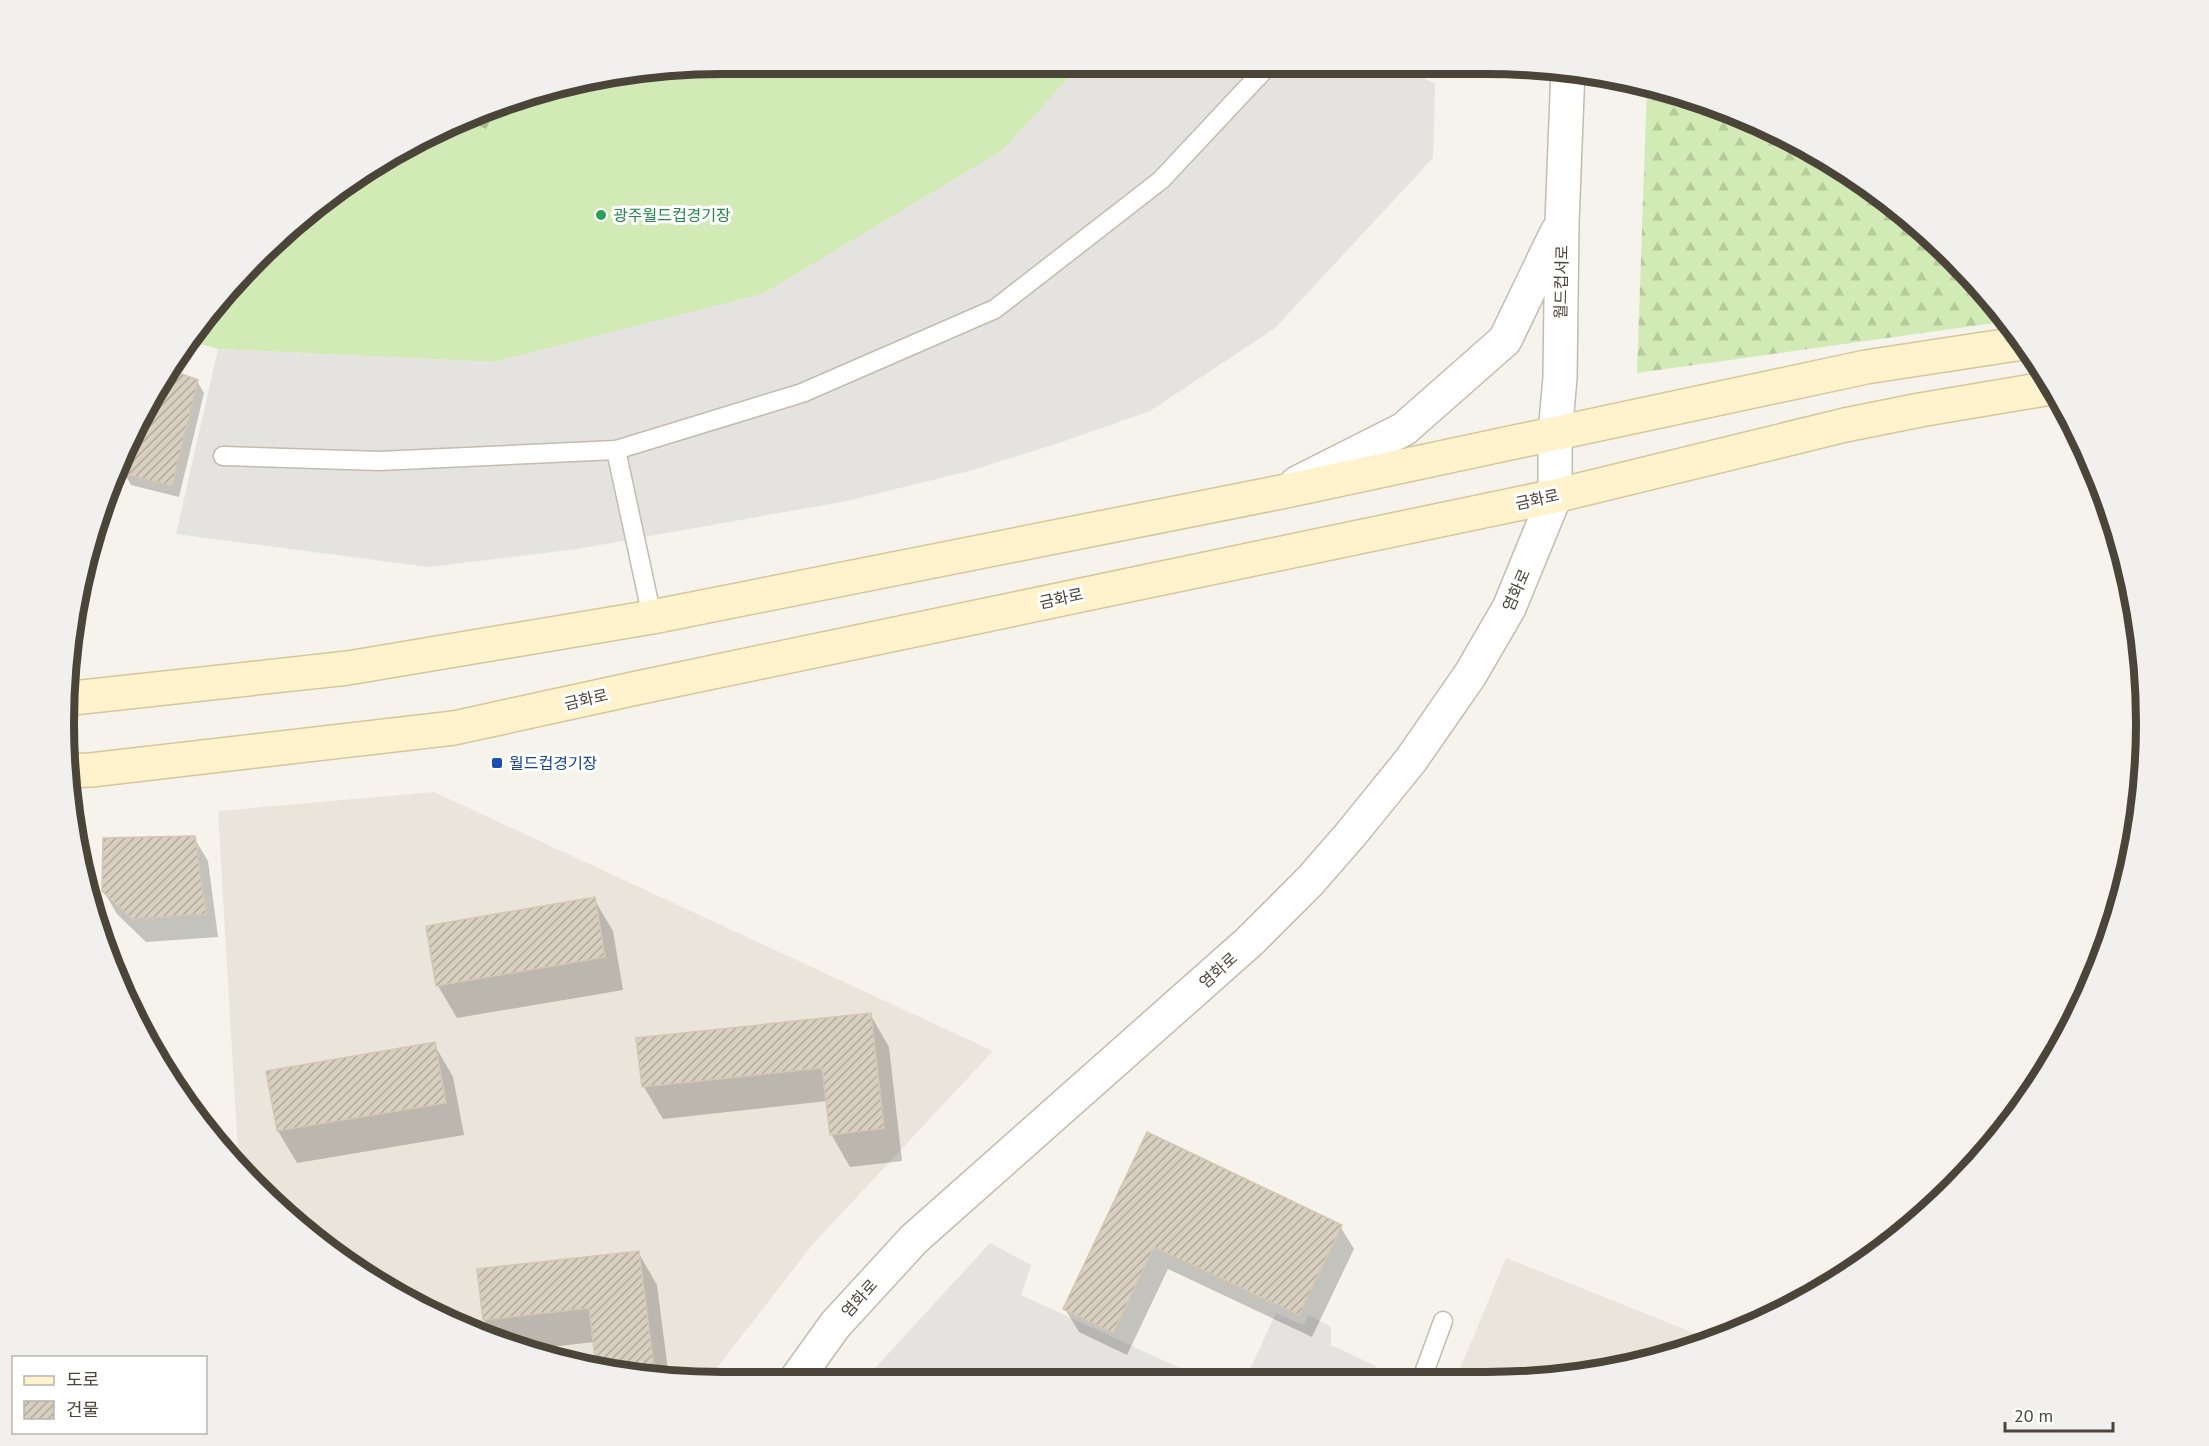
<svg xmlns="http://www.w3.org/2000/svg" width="2209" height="1446" viewBox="0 0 2209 1446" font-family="'PT Sans','Noto Sans KR',sans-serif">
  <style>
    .residential { fill: #eae5da }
    .grass { fill: #d2eab5 }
    .forest { fill: url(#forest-firs) }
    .parking { fill: #e5e3e0 }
    .shadow { fill: #0003 }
    .building { fill: url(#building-hatch); stroke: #d3c7b4; stroke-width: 1.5 }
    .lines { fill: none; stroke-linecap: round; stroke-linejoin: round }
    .service-casing { stroke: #c2bbae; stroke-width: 21 }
    .tertiary-casing { stroke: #c2bbae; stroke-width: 36 }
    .secondary-casing { stroke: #d6c79b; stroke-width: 36 }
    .service { stroke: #fff; stroke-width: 18 }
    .tertiary { stroke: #fff; stroke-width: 33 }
    .secondary { stroke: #fff3cd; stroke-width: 33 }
    .leisure-dot { fill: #2e9e5b; stroke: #fff; stroke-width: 2 }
    .transit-dot { fill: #1a4fb4; stroke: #fff; stroke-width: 2 }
    .labels { text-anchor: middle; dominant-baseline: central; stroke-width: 6; stroke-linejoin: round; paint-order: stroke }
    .leisure-label { font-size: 16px; fill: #27864d; stroke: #fff; text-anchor: start }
    .street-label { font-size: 16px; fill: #4b4439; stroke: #fff }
    .transit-label { font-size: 16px; fill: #164399; stroke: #fff; text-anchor: start }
    .rim { fill: none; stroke: #4b4439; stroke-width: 8 }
  </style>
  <defs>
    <pattern id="forest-firs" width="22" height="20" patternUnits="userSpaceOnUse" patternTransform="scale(1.5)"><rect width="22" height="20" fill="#d2eab5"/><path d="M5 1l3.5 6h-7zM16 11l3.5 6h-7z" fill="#b6ca9c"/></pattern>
    <pattern id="building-hatch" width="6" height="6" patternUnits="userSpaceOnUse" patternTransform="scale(1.5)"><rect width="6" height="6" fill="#d8cfc1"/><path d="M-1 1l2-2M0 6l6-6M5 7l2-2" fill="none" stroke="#b1aa9e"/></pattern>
  </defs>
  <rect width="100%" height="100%" fill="#f6f3ec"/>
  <g class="residential">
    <polygon points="434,792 993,1051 813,1244 709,1378 637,1377 470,1333 357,1272 288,1219 239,1170 218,811"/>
    <polygon points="1506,1258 1711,1340 1657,1360 1529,1382 1455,1381"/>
  </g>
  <polygon class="grass" points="637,69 1077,69 1002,151 763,294 494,362 218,349 187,340 199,321 257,256 356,174 511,98"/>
  <polygon class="forest" points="1647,86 1698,98 1778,131 1921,227 2009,321 1637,373"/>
  <g class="parking">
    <polygon points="1077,69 1408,69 1435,84 1433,158 1275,328 1150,411 1059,443 973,470 847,501 577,549 429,567 176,534 218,349 494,362 763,294 1002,151"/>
    <polygon points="990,1243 1031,1265 1021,1295 1206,1380 866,1378"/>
    <polygon points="1276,1313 1303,1325 1309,1315 1331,1327 1331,1345 1376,1366 1371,1381 1245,1380"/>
  </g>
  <g class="shadow">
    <polygon points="498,104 486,129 467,120"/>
    <polygon points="167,370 197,381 204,393 179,497 131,485 124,473 137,425 151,393"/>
    <polygon points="194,838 208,861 218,937 146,942 117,914 103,890"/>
    <polygon points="594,899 613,931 623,990 457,1018 438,986"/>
    <polygon points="870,1014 889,1047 902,1161 850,1167 831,1134 827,1101 663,1119 644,1087"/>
    <polygon points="434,1044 453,1077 464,1135 297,1163 278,1131"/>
    <polygon points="1148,1134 1340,1226 1354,1249 1312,1337 1168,1269 1127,1355 1079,1332 1065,1309"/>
    <polygon points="638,1252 657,1285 669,1378 637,1377 597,1367 594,1342 532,1349 495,1339 484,1320"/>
  </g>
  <g class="building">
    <polygon points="491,108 483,124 470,118"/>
    <polygon points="168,369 198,380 172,486 122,473 133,434 151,393"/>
    <polygon points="195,836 206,914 132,919 102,891 103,838"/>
    <polygon points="595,897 605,957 436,986 426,926"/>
    <polygon points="871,1013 884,1128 830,1135 822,1068 642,1087 636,1038"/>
    <polygon points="435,1042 446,1103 277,1131 266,1071"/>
    <polygon points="1147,1132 1342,1225 1299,1315 1154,1247 1113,1333 1063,1309"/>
    <polygon points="639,1251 654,1367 616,1372 596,1366 589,1308 483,1320 477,1269"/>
  </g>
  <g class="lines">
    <defs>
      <g id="service">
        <polyline points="616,450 652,617"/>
        <polyline points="223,456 379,461 616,450 802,393 995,309 1161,180 1265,69"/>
        <polyline points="1421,1381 1443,1321"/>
      </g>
      <g id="tertiary">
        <polyline points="1297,483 1404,429 1505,340 1557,232"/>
        <polyline points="797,1378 835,1325 914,1239 1250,941 1310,881 1351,834 1411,760 1470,675 1509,608 1555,496 1555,433 1560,378 1562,222 1568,69"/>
      </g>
      <g id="secondary">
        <polyline points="64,699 348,668 652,617 1281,492 1866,367 2023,343"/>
        <polyline points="65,771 91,770 454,728 637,688 1555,496 1845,425 1920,410 2051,388"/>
      </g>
    </defs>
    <use href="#service" class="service-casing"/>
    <use href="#tertiary" class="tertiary-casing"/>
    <use href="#secondary" class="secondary-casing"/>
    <use href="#service" class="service"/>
    <use href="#tertiary" class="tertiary"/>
    <use href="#secondary" class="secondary"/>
  </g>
  <circle class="leisure-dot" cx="601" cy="215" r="6"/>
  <rect class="transit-dot" x="491" y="757" width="12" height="12" rx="3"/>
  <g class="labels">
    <g class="leisure-label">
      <text x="613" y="215">광주월드컵경기장</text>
    </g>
    <g class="street-label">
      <text transform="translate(1561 282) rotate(-89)">월드컵서로</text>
      <text transform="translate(1537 499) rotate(-12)">금화로</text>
      <text transform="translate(1516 590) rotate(-66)">염화로</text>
      <text transform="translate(1061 598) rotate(-12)">금화로</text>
      <text transform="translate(586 699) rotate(-13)">금화로</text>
      <text transform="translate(1218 970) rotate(-42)">염화로</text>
      <text transform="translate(859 1298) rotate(-48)">염화로</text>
    </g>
    <g class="transit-label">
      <text x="509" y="763">월드컵경기장</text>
    </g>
  </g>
  <path d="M0 0H2209V1446H0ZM723 74H1487A649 649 0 0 1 2136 723V723A649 649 0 0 1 1487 1372H723A649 649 0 0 1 74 723V723A649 649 0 0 1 723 74Z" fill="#f1f0ef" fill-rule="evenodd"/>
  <path class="rim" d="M723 74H1487A649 649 0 0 1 2136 723V723A649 649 0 0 1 1487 1372H723A649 649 0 0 1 74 723V723A649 649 0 0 1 723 74Z"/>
  <rect x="12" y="1356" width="195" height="78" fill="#ffffff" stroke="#b7b4b0" stroke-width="1.5"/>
  <rect x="24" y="1376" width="30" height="9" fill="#fff3cd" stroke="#b7b4b0" stroke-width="1.5"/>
  <text x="66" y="1386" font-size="18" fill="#4b4439">도로</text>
  <rect x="24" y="1401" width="30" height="18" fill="url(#building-hatch)" stroke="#b7b4b0" stroke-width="1.5"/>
  <text x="66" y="1416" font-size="18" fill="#4b4439">건물</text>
  <path d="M2005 1422v9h108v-9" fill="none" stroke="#4b4439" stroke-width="3"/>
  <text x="2014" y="1422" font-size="18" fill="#4b4439" stroke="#ffffff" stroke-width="4.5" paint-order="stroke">20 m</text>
</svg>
